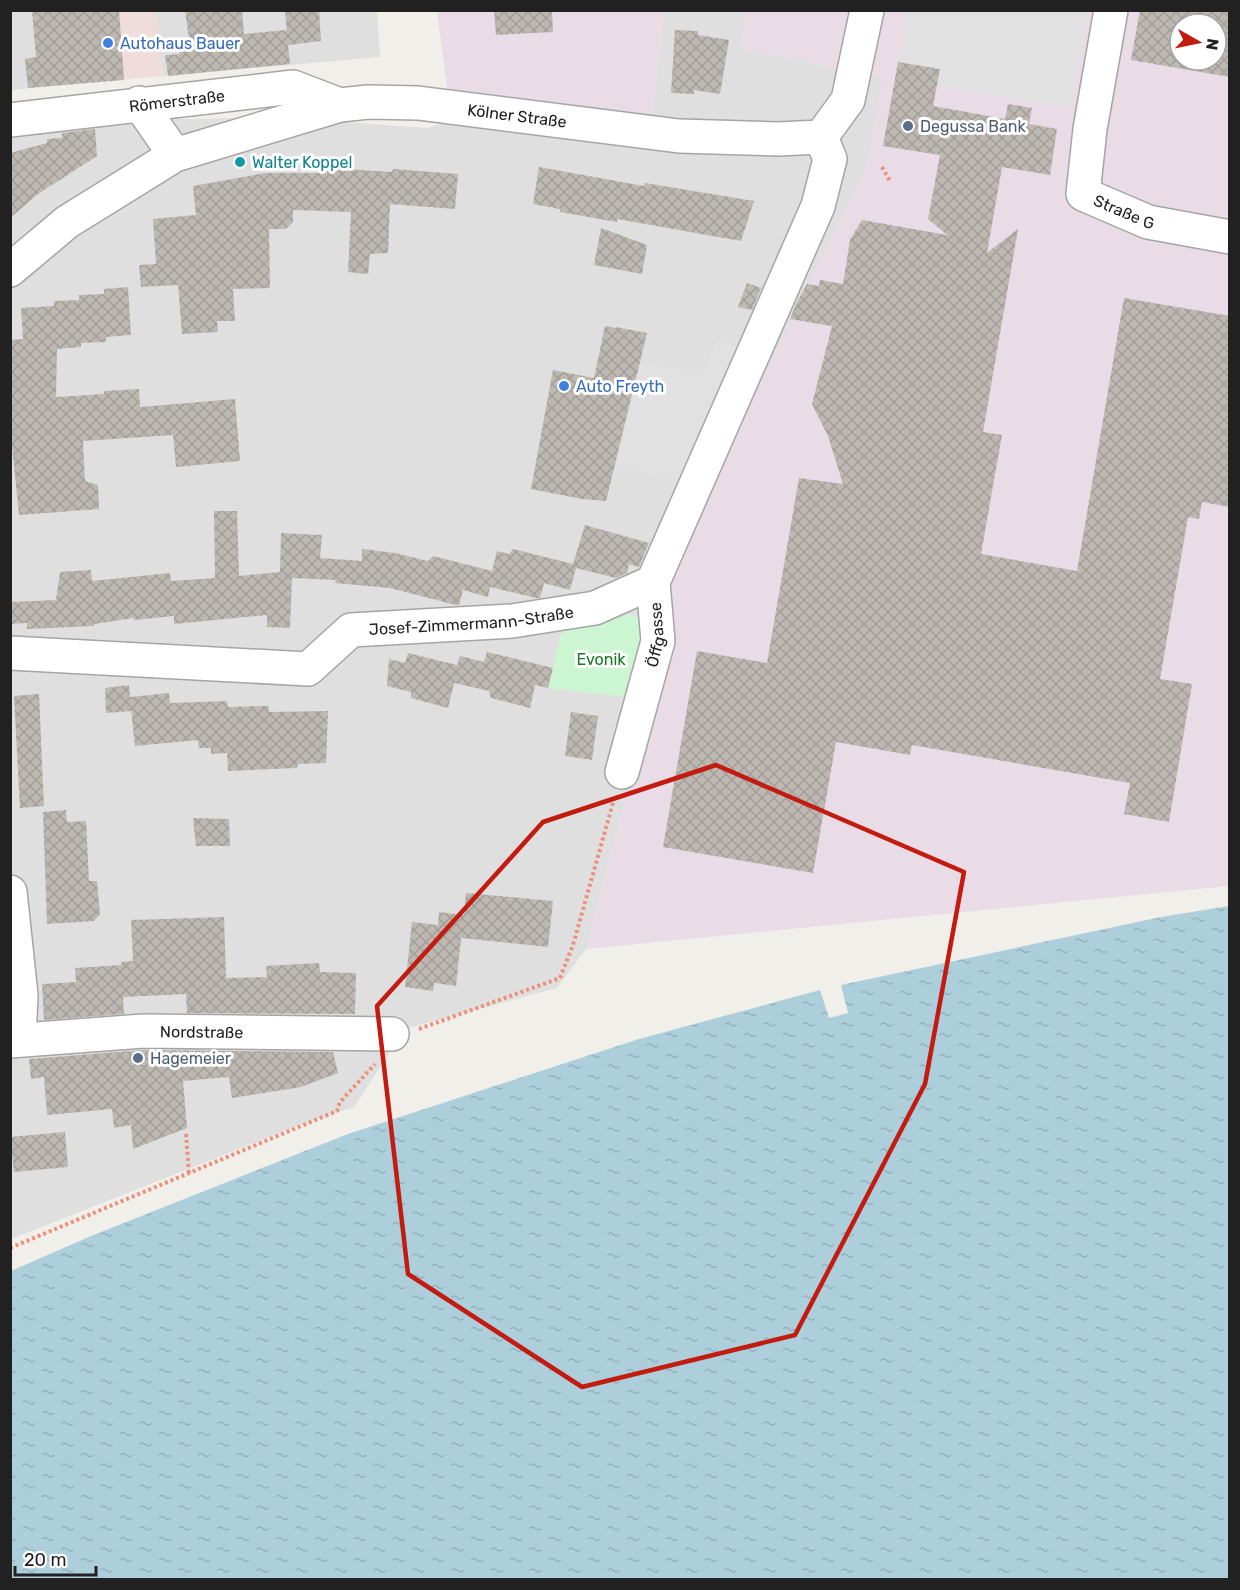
<svg xmlns="http://www.w3.org/2000/svg" width="1240" height="1590" viewBox="0 0 1240 1590" font-family="Rubik,sans-serif">
  <style>
    .residential { fill: #dfdfdf }
    .commercial { fill: #f0dcda }
    .industrial { fill: #e9dce6; fill-rule: evenodd }
    .park { fill: #cbf6d1 }
    .parking { fill: #e1e1e1 }
    .water { fill: url(#water-ripples) }
    .building { fill: url(#building-cross-hatch); fill-rule: evenodd }
    .lines { fill: none; stroke-linecap: round; stroke-linejoin: round }
    .minor-casing { stroke: #a5a5a5; stroke-width: 36 }
    .path { stroke: #ef8e7c; stroke-width: 4; stroke-dasharray: 3 3; stroke-linecap: butt }
    .minor { stroke: #fff; stroke-width: 33 }
    .marked { fill: none; stroke: #c31b10; stroke-width: 4.5; stroke-linejoin: round }
    .shop-dot { fill: #3f7fe0; stroke: #fff; stroke-width: 2 }
    .service-dot { fill: #5c6f8a; stroke: #fff; stroke-width: 2 }
    .culture-dot { fill: #0f9aa8; stroke: #fff; stroke-width: 2 }
    .labels { text-anchor: middle; dominant-baseline: central; stroke-width: 6; stroke-linejoin: round; paint-order: stroke }
    .shop-label { font-size: 16px; fill: #366cbe; stroke: #fff; text-anchor: start }
    .street-label { font-size: 16px; fill: #212121; stroke: #fff }
    .service-label { font-size: 16px; fill: #4e5e75; stroke: #fff; text-anchor: start }
    .culture-label { font-size: 16px; fill: #0d838f; stroke: #fff; text-anchor: start }
    .park-label { font-size: 16px; fill: #157a23; stroke: #fff }
  </style>
  <defs>
    <pattern id="water-ripples" width="26" height="14" patternUnits="userSpaceOnUse" patternTransform="scale(1.5)"><rect width="26" height="14" fill="#adcedb"/><path d="M2 4q2-2 4 0t4 0M15 11q2-2 4 0t4 0" fill="none" stroke="#95b1bc"/></pattern>
    <pattern id="building-cross-hatch" width="8" height="8" patternUnits="userSpaceOnUse" patternTransform="scale(1.5)"><rect width="8" height="8" fill="#beb8b2"/><path d="M0 0l8 8M0 8l8-8" fill="none" stroke="#a39e99"/></pattern>
  </defs>
  <rect width="100%" height="100%" fill="#f1efe9"/>
  <g class="residential">
    <polygon points="11,11 54,11 61,85 11,90"/>
    <polygon points="156,11 377,11 380,57 162,76"/>
    <polygon points="664,11 746,11 740,48 883,77 867,167 667,573 664,655 586,949 557,988 405,1029 354,1107 307,1122 11,1239 11,138 134,119 197,119 274,117 428,128 451,121 650,130"/>
  </g>
  <polygon class="commercial" points="54,11 156,11 162,76 61,85"/>
  <g class="industrial">
    <polygon points="437,11 664,11 650,131 449,103"/>
    <path d="M746 11H1229V886L586 949 664 655 667 573 866 167 883 77 740 48ZM1180 24H1216V60H1180Z"/>
  </g>
  <polygon class="park" points="630,614 639,618 645,626 626,697 548,688 562,631 599,624"/>
  <g class="parking">
    <polygon points="907,11 1088,11 1070,107 937,86 940,69 898,62"/>
    <polygon points="717,339 744,351 684,479 614,467 639,364 704,372"/>
  </g>
  <polygon class="water" points="1229,906 1229,1579 11,1579 11,1271 91,1236 348,1134 639,1039 820,990 829,1018 848,1013 841,985 1161,917"/>
  <g class="building">
    <polygon points="32,10 119,10 124,80 28,88 25,59 36,57"/>
    <polygon points="185,10 242,10 244,34 287,30 287,33 285,10 319,10 321,41 288,45 290,64 168,76 165,55 180,54 178,47 190,46"/>
    <polygon points="494,10 552,10 553,32 496,35"/>
    <path d="M1140 10H1230V77L1131 60ZM1180 24H1216V60H1180Z"/>
    <polygon points="675,30 698,31 698,35 729,40 720,94 694,90 694,94 671,93"/>
    <polygon points="898,62 940,69 933,106 1005,119 1008,104 1032,108 1029,124 1057,129 1050,175 1002,167 987,253 1018,229 983,432 1002,435 981,554 1077,571 1124,298 1230,316 1230,507 1202,502 1199,519 1188,517 1160,679 1192,684 1169,822 1124,814 1130,783 912,745 910,755 836,742 813,873 663,847 697,651 767,663 799,478 843,484 828,436 812,404 832,326 790,319 797,302 807,284 819,286 820,280 843,284 850,240 862,220 947,235 928,219 940,155 883,146"/>
    <polygon points="95,129 97,156 38,194 10,218 10,153 47,143 47,139 62,138 62,133"/>
    <polygon points="539,167 644,186 645,183 754,201 741,241 617,219 617,222 560,212 560,209 533,204"/>
    <polygon points="328,168 392,172 393,169 458,174 455,209 390,204 388,253 370,254 368,274 348,272 351,212 293,210 293,222 286,229 269,229 270,288 233,289 235,321 217,321 218,332 182,334 178,285 141,287 139,265 156,264 153,219 196,215 193,186 265,173 327,173"/>
    <polygon points="601,228 647,245 642,274 594,265"/>
    <polygon points="747,283 761,288 752,310 738,307"/>
    <polygon points="128,287 131,335 106,337 106,342 81,343 81,347 57,349 56,397 104,394 104,391 139,389 140,407 235,399 240,461 176,467 173,435 83,441 85,481 98,485 99,509 19,515 10,427 10,340 23,339 21,308 54,306 54,301 79,300 79,295 104,294 104,289"/>
    <polygon points="605,326 616,328 616,327 647,333 606,501 582,499 531,489 553,370 594,378"/>
    <polygon points="214,511 237,511 239,576 280,572 281,533 322,535 320,558 362,561 362,549 395,553 428,561 433,556 492,571 497,551 509,554 513,549 573,564 585,525 649,543 639,567 629,564 627,573 616,578 576,568 570,590 544,583 540,598 536,598 490,587 488,597 463,590 459,605 456,605 390,588 335,583 336,580 292,578 290,628 267,627 267,615 174,624 174,616 134,620 134,618 94,624 94,626 27,629 27,623 10,624 10,602 56,600 60,572 91,570 92,581 170,573 171,581 215,578"/>
    <polygon points="487,652 553,668 548,688 535,685 530,708 491,698 489,691 454,683 448,708 411,698 411,692 387,686 389,659 405,663 408,653 457,665 460,656 484,662"/>
    <polygon points="129,685 130,697 169,693 170,703 227,701 228,707 269,706 269,712 328,711 326,763 298,764 297,768 228,771 227,753 211,754 211,748 199,748 198,740 135,746 130,700 131,711 106,713 105,688"/>
    <polygon points="39,694 44,806 20,808 14,696"/>
    <polygon points="571,712 598,716 592,760 565,756"/>
    <polygon points="66,810 67,822 86,821 89,881 97,881 100,914 94,921 47,924 43,812"/>
    <polygon points="193,818 229,819 230,846 196,846"/>
    <polygon points="466,893 553,901 548,947 461,938 456,986 434,983 433,991 405,987 412,922 438,925 439,912 464,915"/>
    <polygon points="224,917 226,978 267,977 266,966 319,963 320,972 356,973 355,1014 187,1013 186,994 123,997 124,1014 44,1020 42,984 76,982 75,968 121,965 121,962 133,961 131,920"/>
    <polygon points="144,1050 333,1052 338,1073 301,1087 232,1098 229,1077 183,1081 187,1128 133,1149 131,1125 114,1128 112,1109 47,1115 44,1077 31,1079 29,1059"/>
    <polygon points="65,1132 68,1167 14,1172 10,1137"/>
  </g>
  <g class="lines">
    <defs>
      <g id="minor">
        <path id="s1" d="M1111 10 1090 129 1083 194 1148 222 1230 237"/>
        <polyline points="139,103 175,155"/>
        <path id="s2" d="M10 120 293 87 340 105"/>
        <path id="s3" d="M10 270 67 222 175 155 340 105 368 102 418 103 679 136 778 139 821 137 848 100 867 10"/>
        <path id="s4" d="M10 653 308 669 351 630 512 621 595 608 653 582"/>
        <path id="s5" d="M622 772 658 641 653 582 818 206 830 159 821 137"/>
        <polyline points="10,892 21,995 19,1040"/>
        <path id="s6" d="M10 1041 143 1031 392 1034"/>
      </g>
    </defs>
    <use href="#minor" class="minor-casing"/>
    <g class="path">
      <polyline points="882,167 890,181"/>
      <polyline points="419,1029 560,978 573,945 614,799"/>
      <polyline points="186,1134 189,1174"/>
      <polyline points="10,1248 337,1111 340,1102 375,1064"/>
    </g>
    <use href="#minor" class="minor"/>
  </g>
  <path class="marked" d="M716 765 964 872 925 1084 795 1335 582 1387 408 1274 377 1006 543 822Z"/>
  <g class="shop-dot">
    <circle cx="108" cy="43" r="6"/>
    <circle cx="564" cy="386" r="6"/>
  </g>
  <g class="service-dot">
    <circle cx="908" cy="126" r="6"/>
    <circle cx="138" cy="1058" r="6"/>
  </g>
  <circle class="culture-dot" cx="240" cy="162" r="6"/>
  <g class="labels">
    <g class="shop-label">
      <text x="120" y="43">Autohaus Bauer</text>
      <text x="576" y="386">Auto Freyth</text>
    </g>
    <g class="street-label">
      <text stroke="none"><textPath href="#s2" startOffset="168">Römerstraße</textPath></text>
      <text stroke="none"><textPath href="#s3" startOffset="552">Kölner Straße</textPath></text>
      <text stroke="none"><textPath href="#s1" startOffset="231">Straße G</textPath></text>
      <text stroke="none"><textPath href="#s4" startOffset="477">Josef-Zimmermann-Straße</textPath></text>
      <text stroke="none"><textPath href="#s5" startOffset="142">Öffgasse</textPath></text>
      <text stroke="none"><textPath href="#s6" startOffset="192">Nordstraße</textPath></text>
    </g>
    <g class="service-label">
      <text x="920" y="126">Degussa Bank</text>
      <text x="150" y="1058">Hagemeier</text>
    </g>
    <g class="culture-label">
      <text x="252" y="162">Walter Koppel</text>
    </g>
    <g class="park-label">
      <text x="601" y="659">Evonik</text>
    </g>
  </g>
  <rect width="1240" height="1590" fill="none" stroke="#212121" stroke-width="24"/>
  <g transform="translate(1198 42) rotate(99)"><circle r="28" fill="#ffffff" stroke="#a6a6a6" stroke-width="1.5"/>
  <path d="M0-4.5L10 22L0 15L-10 22Z" fill="#c31b10"/>
  <text y="-9" font-size="16" font-weight="bold" text-anchor="middle" fill="#212121">N</text>
  </g>
  <path d="M15 1566v9h81v-9" fill="none" stroke="#212121" stroke-width="3"/>
  <text x="24" y="1566" font-size="18" fill="#212121" stroke="#ffffff" stroke-width="4.5" paint-order="stroke">20 m</text>
</svg>
